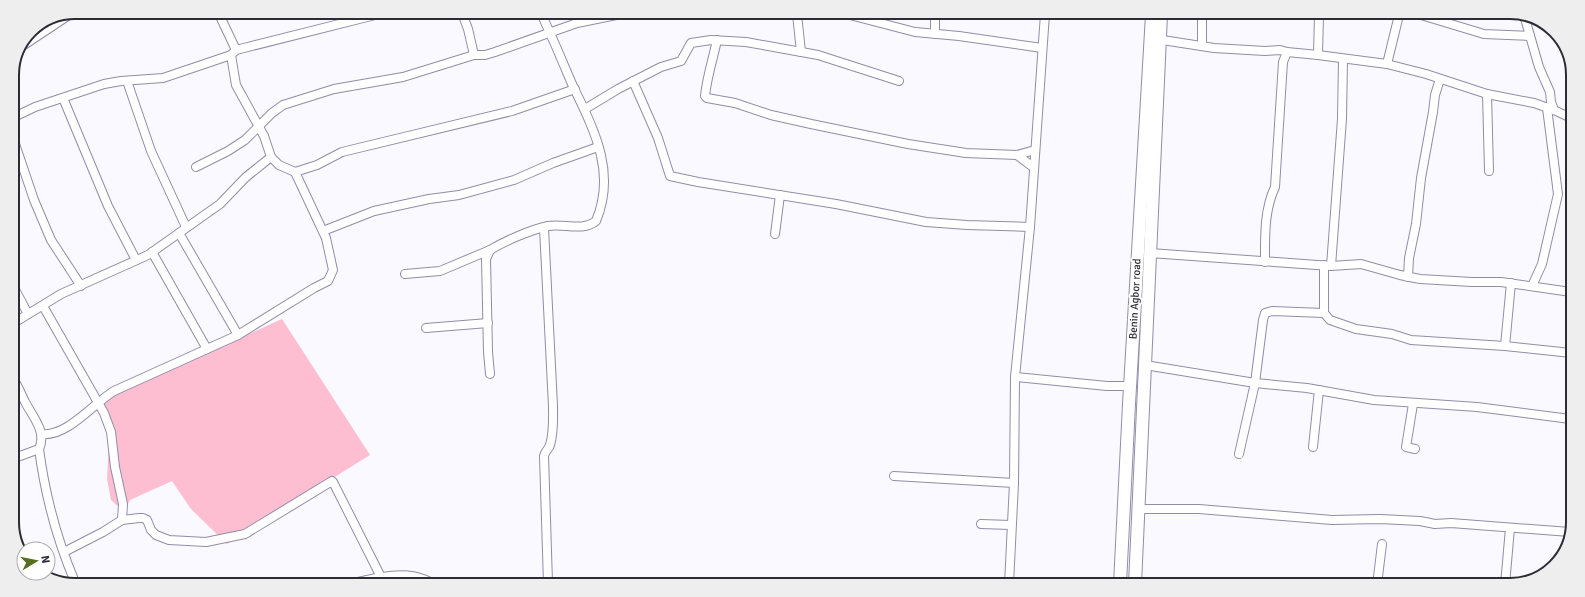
<svg xmlns="http://www.w3.org/2000/svg" width="1585" height="597" viewBox="0 0 1585 597" font-family="Signika,sans-serif">
  <style>
    .green { fill: #fdbed1 }
    .lines { fill: none; stroke-linecap: round; stroke-linejoin: round }
    .minor-casing { stroke: #908da9; stroke-width: 10 }
    .highway-casing { stroke: #908da9; stroke-width: 14 }
    .minor { stroke: #fff; stroke-width: 8 }
    .highway { stroke: #fff; stroke-width: 12 }
    .labels { text-anchor: middle; dominant-baseline: central; stroke-width: 4; stroke-linejoin: round; paint-order: stroke }
    .street-label { font-size: 11px; fill: #2c2b36; stroke: #fff }
    .rim { fill: none; stroke: #2c2b36; stroke-width: 2 }
  </style>
  <rect width="100%" height="100%" fill="#f9f9ff"/>
  <polygon class="green" points="282,319 370,455 227,544 191,509 172,481 130,500 124,512 111,500 107,479 109,439 103,400"/>
  <g class="lines">
    <defs>
      <g id="minor">
        <polyline points="218,12 236,50"/>
        <polyline points="462,13 468,29 474,55 485,55 495,52 577,23 626,13"/>
        <polyline points="797,14 801,52"/>
        <polyline points="846,14 915,32 959,36 1042,48"/>
        <polyline points="1202,15 1202,46"/>
        <polyline points="1421,15 1484,34 1530,36"/>
        <polyline points="1524,15 1539,67 1550,92 1551,102 1554,110"/>
        <polyline points="935,34 935,14"/>
        <polyline points="1156,39 1214,48 1265,51 1280,50 1287,52 1318,55 1387,64 1426,74 1487,94 1534,103 1554,110 1573,119"/>
        <path d="M717 40C713 59 707 76 705 96L707 98 735 103 771 115 811 124 908 144 966 153 1017 155 1035 150"/>
        <polyline points="24,45 72,13"/>
        <polyline points="1318,55 1319,15"/>
        <polyline points="1387,64 1399,15"/>
        <polyline points="127,81 151,151 186,227"/>
        <polyline points="633,81 658,138 670,176 698,182 836,204 926,222 967,225 1030,227"/>
        <polyline points="1487,94 1489,171"/>
        <polyline points="63,98 108,206 136,260"/>
        <polyline points="585,109 618,89 661,67 681,61 691,43 711,40 746,42 818,55 899,81"/>
        <polyline points="12,118 35,107 104,84 121,81 163,78 231,55"/>
        <polyline points="12,135 34,200 51,240 81,286"/>
        <polyline points="1017,155 1033,167"/>
        <polyline points="196,167 228,151 245,140 272,113 283,105 334,89 403,77 474,55"/>
        <polyline points="295,172 317,165 342,152 512,111 575,89"/>
        <path d="M544 228 553 406C553 418 554 432 550 445 549 449 545 451 544 456L548 583"/>
        <polyline points="323,231 374,211 429,199 459,195 514,180 553,163 598,147"/>
        <polyline points="179,233 238,335"/>
        <polyline points="775,234 780,195"/>
        <polyline points="152,252 207,349"/>
        <polyline points="1150,253 1331,266 1361,264 1400,275 1420,279 1472,282 1501,282 1571,292"/>
        <path d="M1265 262C1265 237 1264 210 1275 187L1283 62 1287 52"/>
        <polyline points="1324,265 1324,313 1330,320 1356,329 1392,334 1411,340 1505,346 1571,353"/>
        <polyline points="1331,266 1342,119 1343,59"/>
        <polyline points="405,274 440,271 490,250"/>
        <polyline points="1408,277 1409,258 1416,224 1421,178 1433,112 1435,95 1440,79"/>
        <polyline points="12,284 28,314"/>
        <polyline points="1532,286 1542,264 1558,194 1547,108"/>
        <polyline points="43,306 104,413 111,432 115,467 123,504 122,520"/>
        <polyline points="12,324 61,294 148,255 220,204 246,177 271,157"/>
        <polyline points="426,328 488,323"/>
        <polyline points="1505,346 1511,283"/>
        <polyline points="1145,365 1255,383 1307,388 1374,400 1477,407 1570,419"/>
        <path d="M490 374 488 352 486 259 490 250C505 241 530 230 548 226 564 223 582 232 596 221 617 171 593 128 572 84 562 60 552 37 541 13"/>
        <path d="M12 376C17 385 21 393 25 402 33 417 47 432 39 449 45 494 57 540 75 582"/>
        <polyline points="1015,377 1107,386 1130,386"/>
        <polyline points="1413,404 1406,447 1415,449"/>
        <path d="M42 434C67 437 94 403 114 391L238 335 314 288 328 281 333 270 326 238 295 172 279 165 271 157 264 136 236 85 231 55 236 50 383 13"/>
        <polyline points="1313,447 1319,390"/>
        <polyline points="1239,454 1255,383 1263,320 1265,313 1272,311 1324,313"/>
        <polyline points="12,459 39,449"/>
        <polyline points="894,476 1014,483"/>
        <polyline points="1138,509 1199,509 1332,520 1380,519 1420,521 1435,524 1451,523 1570,532"/>
        <polyline points="981,524 1011,525"/>
        <path d="M64 552 103 532 122 520 139 518H143L147 520 151 530 156 535 169 540 206 542 245 534 332 481 333 482 381 577C400 575 413 573 430 582"/>
        <polyline points="358,582 381,577 383,582"/>
        <polyline points="1009,584 1014,483 1015,377 1030,227 1045,14"/>
        <polyline points="1377,585 1382,544"/>
        <polyline points="1505,585 1510,528"/>
      </g>
      <g id="highway">
        <polyline points="1120,584 1129,404 1152,15"/>
        <polyline points="1135,584 1161,15"/>
      </g>
    </defs>
    <use href="#minor" class="minor-casing"/>
    <use href="#highway" class="highway-casing"/>
    <use href="#minor" class="minor"/>
    <use href="#highway" class="highway"/>
  </g>
  <g class="labels">
    <g class="street-label">
      <text transform="translate(1135 299) rotate(-87)">Benin Agbor road</text>
    </g>
  </g>
  <path d="M0 0H1585V597H0ZM75 19H1510A56 56 0 0 1 1566 75V522A56 56 0 0 1 1510 578H75A56 56 0 0 1 19 522V75A56 56 0 0 1 75 19Z" fill="#eeeeef" fill-rule="evenodd"/>
  <path class="rim" d="M75 19H1510A56 56 0 0 1 1566 75V522A56 56 0 0 1 1510 578H75A56 56 0 0 1 19 522V75A56 56 0 0 1 75 19Z"/>
  <g transform="translate(36 561) rotate(80)"><circle r="19" fill="#ffffff" stroke="#abaaaf"/>
  <path d="M0-3L7 15L0 10L-7 15Z" fill="#586f1f"/>
  <text y="-6" font-size="11" font-weight="bold" text-anchor="middle" fill="#2c2b36">N</text>
  </g>
</svg>
